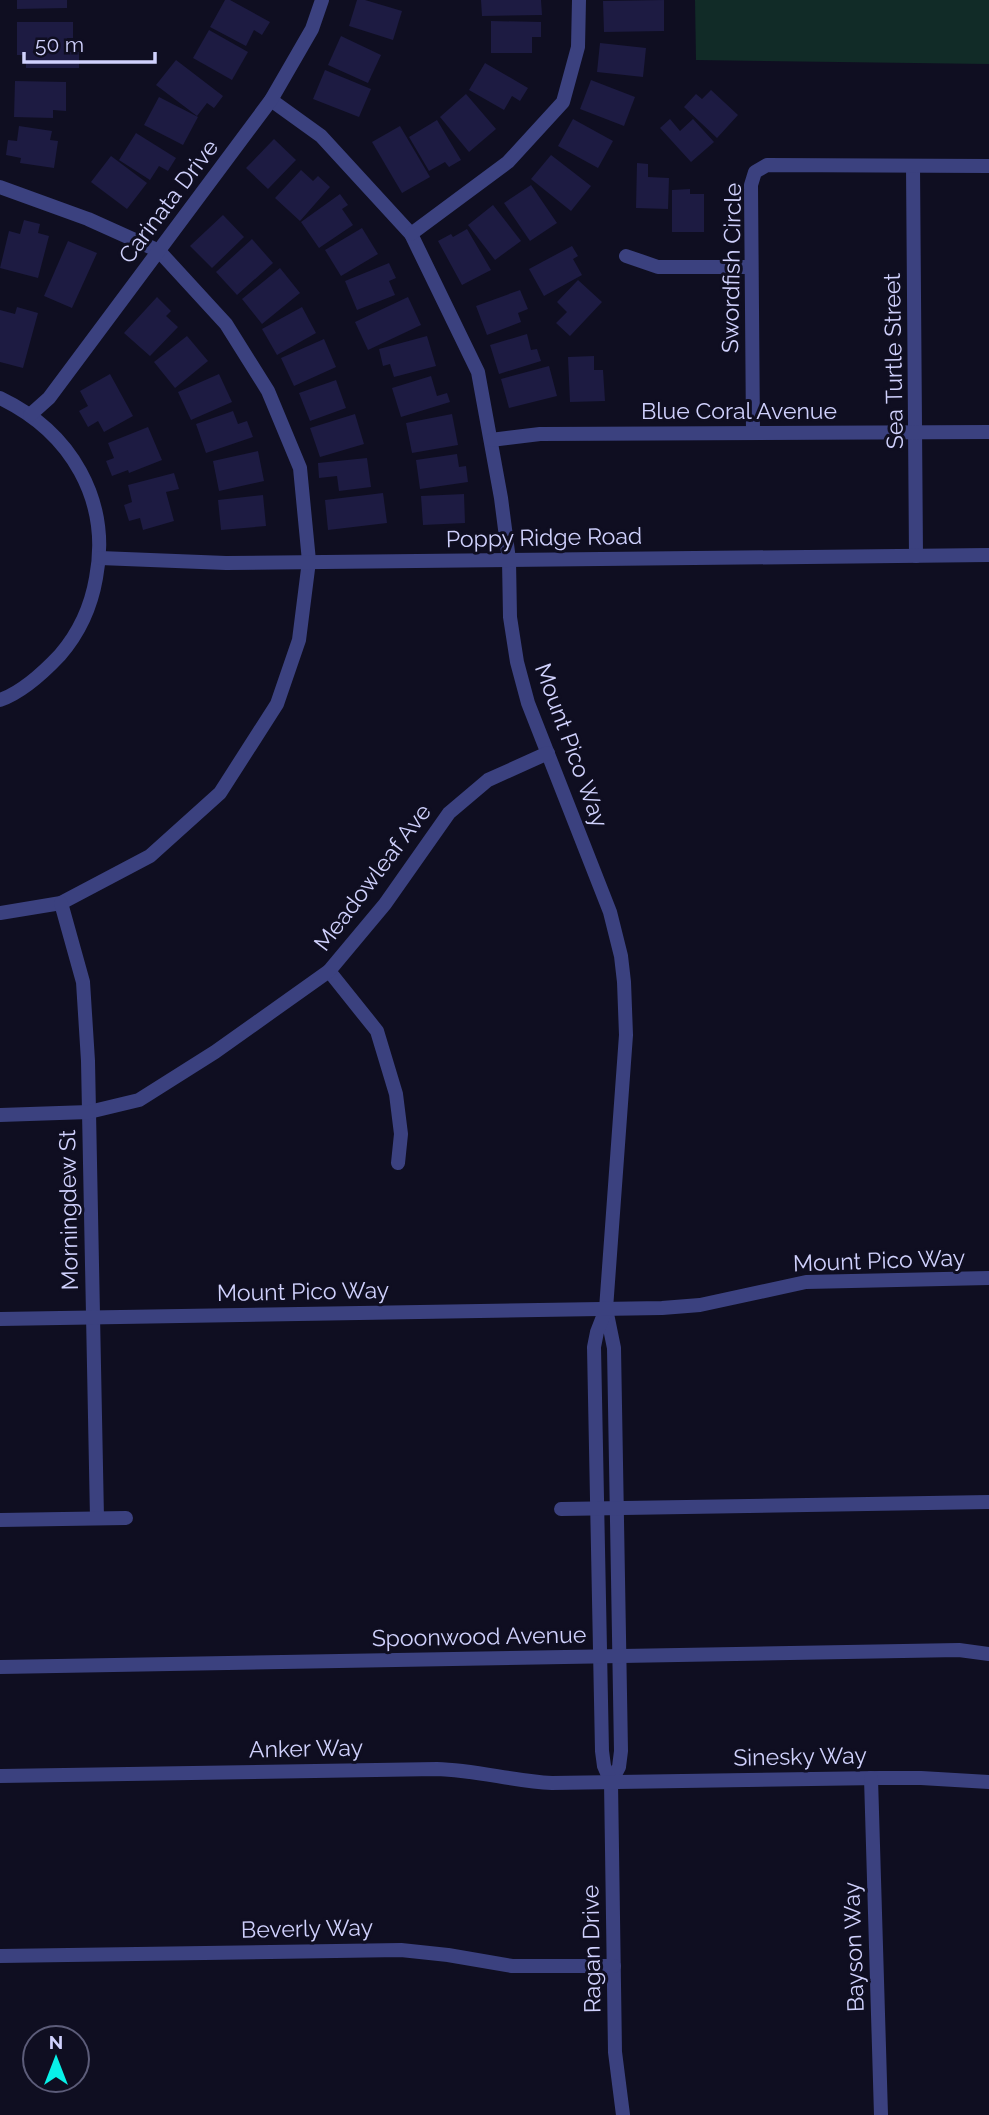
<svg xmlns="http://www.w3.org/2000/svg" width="989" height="2115" viewBox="0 0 989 2115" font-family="Raleway,sans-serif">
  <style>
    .green { fill: #112b27 }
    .building { fill: #1d1b42 }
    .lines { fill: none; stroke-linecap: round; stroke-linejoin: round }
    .minor { stroke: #3b417f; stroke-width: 14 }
    .labels { text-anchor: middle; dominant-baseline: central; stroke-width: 6; stroke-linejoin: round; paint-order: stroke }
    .street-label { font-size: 23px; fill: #d0d1fd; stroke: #0f0e21 }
  </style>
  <rect width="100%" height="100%" fill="#0f0e21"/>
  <polygon class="green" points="695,0 989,0 989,64 696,60"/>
  <g class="building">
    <polygon points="17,0 67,0 67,8 17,9"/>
    <polygon points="225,0 230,0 270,22 262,35 254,30 246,46 210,27"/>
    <polygon points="357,0 365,0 402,11 393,40 349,26"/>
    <polygon points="481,0 541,0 542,15 482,16"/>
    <polygon points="664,0 664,31 604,32 603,1"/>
    <polygon points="491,21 541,22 541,37 532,37 532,53 491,53"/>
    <polygon points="17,22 73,22 73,38 67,38 66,52 79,52 79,68 26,68 26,55 17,55"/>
    <polygon points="209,30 248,52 232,80 193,58"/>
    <polygon points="341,36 381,55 368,83 328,65"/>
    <polygon points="600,43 646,48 643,77 597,72"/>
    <polygon points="176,60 223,96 214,108 207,103 197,116 156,85"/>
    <polygon points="485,63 528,88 520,101 512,96 504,110 469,90"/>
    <polygon points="325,70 371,89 359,117 313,99"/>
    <polygon points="591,80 635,97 624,126 580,109"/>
    <polygon points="15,81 66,82 66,111 53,110 53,118 14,117"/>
    <polygon points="711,90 738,115 717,138 684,107 696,94 702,99"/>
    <polygon points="466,94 496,129 469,152 440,117"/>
    <polygon points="159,97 198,117 183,145 144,125"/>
    <polygon points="573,119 613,141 598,168 558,146"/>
    <polygon points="670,119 680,131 693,119 714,142 691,162 660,128"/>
    <polygon points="437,120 461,160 449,167 445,162 429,171 409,137"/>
    <polygon points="19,126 52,131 50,140 58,141 54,168 20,163 21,158 6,155 8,140 17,141"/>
    <polygon points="400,126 430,177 402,193 372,142"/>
    <polygon points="136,133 176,158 168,171 159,166 150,180 119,160"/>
    <polygon points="274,139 296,160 268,189 246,168"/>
    <polygon points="551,155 591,186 571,211 531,179"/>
    <polygon points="111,156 147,183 127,209 91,182"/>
    <polygon points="637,163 648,164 648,177 669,178 668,209 636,208"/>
    <polygon points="301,170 313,181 318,176 330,187 300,221 275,198"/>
    <polygon points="531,185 557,223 530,241 504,203"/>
    <polygon points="690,189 690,194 704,194 704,232 672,232 672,190"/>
    <polygon points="340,194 348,205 342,209 353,225 319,248 301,222"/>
    <polygon points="493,205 521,241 495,260 468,225"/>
    <polygon points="223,215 244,237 212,268 190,246"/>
    <polygon points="24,220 40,224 38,233 49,236 38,278 0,268 9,231 20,234"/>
    <polygon points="362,228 378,254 341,276 325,250"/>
    <polygon points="467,229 491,270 462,285 438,241 451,234 453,237"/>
    <polygon points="252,239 273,263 237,295 216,272"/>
    <polygon points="68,241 97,253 72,308 44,296"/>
    <polygon points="572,246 578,256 573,259 582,275 544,296 529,269"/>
    <polygon points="389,263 396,278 389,281 395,295 357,310 345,281"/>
    <polygon points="280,268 300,293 262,324 242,299"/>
    <polygon points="578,280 602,302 570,336 556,323 567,312 557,302"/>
    <polygon points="520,290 528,309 518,313 521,322 487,335 476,306"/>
    <polygon points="157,297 171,311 166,316 178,327 150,356 124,333"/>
    <polygon points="408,297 421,325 368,350 355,322"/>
    <polygon points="17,307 38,313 23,368 0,362 0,310 15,314"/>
    <polygon points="302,307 316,333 277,355 262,329"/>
    <polygon points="527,334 531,350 537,349 541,361 499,374 490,345"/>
    <polygon points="187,336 208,361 175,388 154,362"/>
    <polygon points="427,336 436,366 394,377 390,364 383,366 379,349"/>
    <polygon points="324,339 336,367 294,386 281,358"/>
    <polygon points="594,356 594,370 603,370 605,401 570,402 568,357"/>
    <polygon points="549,366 557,396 509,408 501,379"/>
    <polygon points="110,374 133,416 104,432 98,421 88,427 79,411 88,406 80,391"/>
    <polygon points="219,374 232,402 191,420 178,392"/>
    <polygon points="431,376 437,396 447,393 450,402 401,417 392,388"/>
    <polygon points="336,380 346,408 310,421 299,393"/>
    <polygon points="233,411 238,424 247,421 253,437 206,453 196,424"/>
    <polygon points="355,414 364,444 320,457 310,428"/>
    <polygon points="452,414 458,445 412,453 406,423"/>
    <polygon points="148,427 162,460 129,473 128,470 112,476 106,461 114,458 108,443"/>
    <polygon points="258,451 264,481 219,491 213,461"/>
    <polygon points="457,454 459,467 466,466 468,482 420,489 416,460"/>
    <polygon points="367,458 371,487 339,491 337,476 319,478 318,463"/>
    <polygon points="174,473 179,489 166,492 174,521 143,530 140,518 129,521 124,505 132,502 128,485"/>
    <polygon points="383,493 387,523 328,530 325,500"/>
    <polygon points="464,494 465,523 423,525 421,496"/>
    <polygon points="263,495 266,526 221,530 218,500"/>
  </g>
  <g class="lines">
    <g class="minor">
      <polyline points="271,100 321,136 411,234 478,372 501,498 509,560 510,617 517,662 528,703 610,912 621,956 624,982 626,1035 606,1309 614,1348 621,1751 619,1767 611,1782"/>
      <polyline points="913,166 916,556"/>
      <polyline points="0,187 88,219 159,251 226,324 268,391 300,468 309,561 299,640 277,704 220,793 150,856 61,903 0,913"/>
      <polyline points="411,234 508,162 563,102 578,47 579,0"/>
      <polyline points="626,256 658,267 751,267"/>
      <path d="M0 398C71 432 111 500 96 578 91 607 79 633 60 655 44 672 23 692 0 700"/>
      <polyline points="30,415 49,398 271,100 312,29 322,0"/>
      <polyline points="753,433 751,185 755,172 767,165 989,166"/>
      <polyline points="491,440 540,434 989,432"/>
      <polyline points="100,558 226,563 989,555"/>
      <polyline points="61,903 83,982 88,1061 97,1518"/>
      <polyline points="329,971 377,1031 396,1094 401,1134 398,1163"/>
      <polyline points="0,1115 89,1112 139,1100 215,1052 329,971 385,904 449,813 488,780 548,753"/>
      <polyline points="606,1309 597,1332 594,1347 602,1751 604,1766 611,1782 615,2052 623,2115"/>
      <polyline points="0,1319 662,1308 700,1305 806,1282 989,1278"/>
      <polyline points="561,1509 989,1502"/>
      <polyline points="0,1520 126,1518"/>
      <polyline points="0,1667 959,1650 989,1654"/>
      <path d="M0 1776 437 1769C476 1770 513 1781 552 1783L879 1778H921L989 1782"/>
      <polyline points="871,1778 881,2115"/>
      <polyline points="0,1956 401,1950 448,1955 512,1966 614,1966"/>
    </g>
  </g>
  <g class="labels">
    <g class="street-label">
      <text transform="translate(168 201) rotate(-53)">Carinata Drive</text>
      <text transform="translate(731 268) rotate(-89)">Swordfish Circle</text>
      <text transform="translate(893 361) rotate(-91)">Sea Turtle Street</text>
      <text x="739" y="410">Blue Coral Avenue</text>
      <text transform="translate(544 537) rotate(-1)">Poppy Ridge Road</text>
      <text transform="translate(572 745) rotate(70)">Mount Pico Way</text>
      <text transform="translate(372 877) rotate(-53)">Meadowleaf Ave</text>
      <text transform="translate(68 1210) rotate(-91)">Morningdew St</text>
      <text transform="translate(879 1260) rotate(-2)">Mount Pico Way</text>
      <text transform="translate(303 1291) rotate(-1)">Mount Pico Way</text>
      <text transform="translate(479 1636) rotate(-1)">Spoonwood Avenue</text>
      <text transform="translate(306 1748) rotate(-1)">Anker Way</text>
      <text transform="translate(800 1756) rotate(-1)">Sinesky Way</text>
      <text transform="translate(307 1928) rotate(-1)">Beverly Way</text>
      <text transform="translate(853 1947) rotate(-92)">Bayson Way</text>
      <text transform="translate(591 1949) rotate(-91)">Ragan Drive</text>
    </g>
  </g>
  <g transform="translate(56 2059)"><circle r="33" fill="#0f0e21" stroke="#5c5c79" stroke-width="2"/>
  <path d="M0-5L12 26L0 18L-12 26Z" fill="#08f1e8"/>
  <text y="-10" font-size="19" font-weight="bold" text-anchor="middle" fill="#d0d1fd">N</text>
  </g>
  <path d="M24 52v10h131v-10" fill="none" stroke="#d0d1fd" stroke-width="3.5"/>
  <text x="35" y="52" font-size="21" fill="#d0d1fd" stroke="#0f0e21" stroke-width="5" paint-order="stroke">50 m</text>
</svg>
